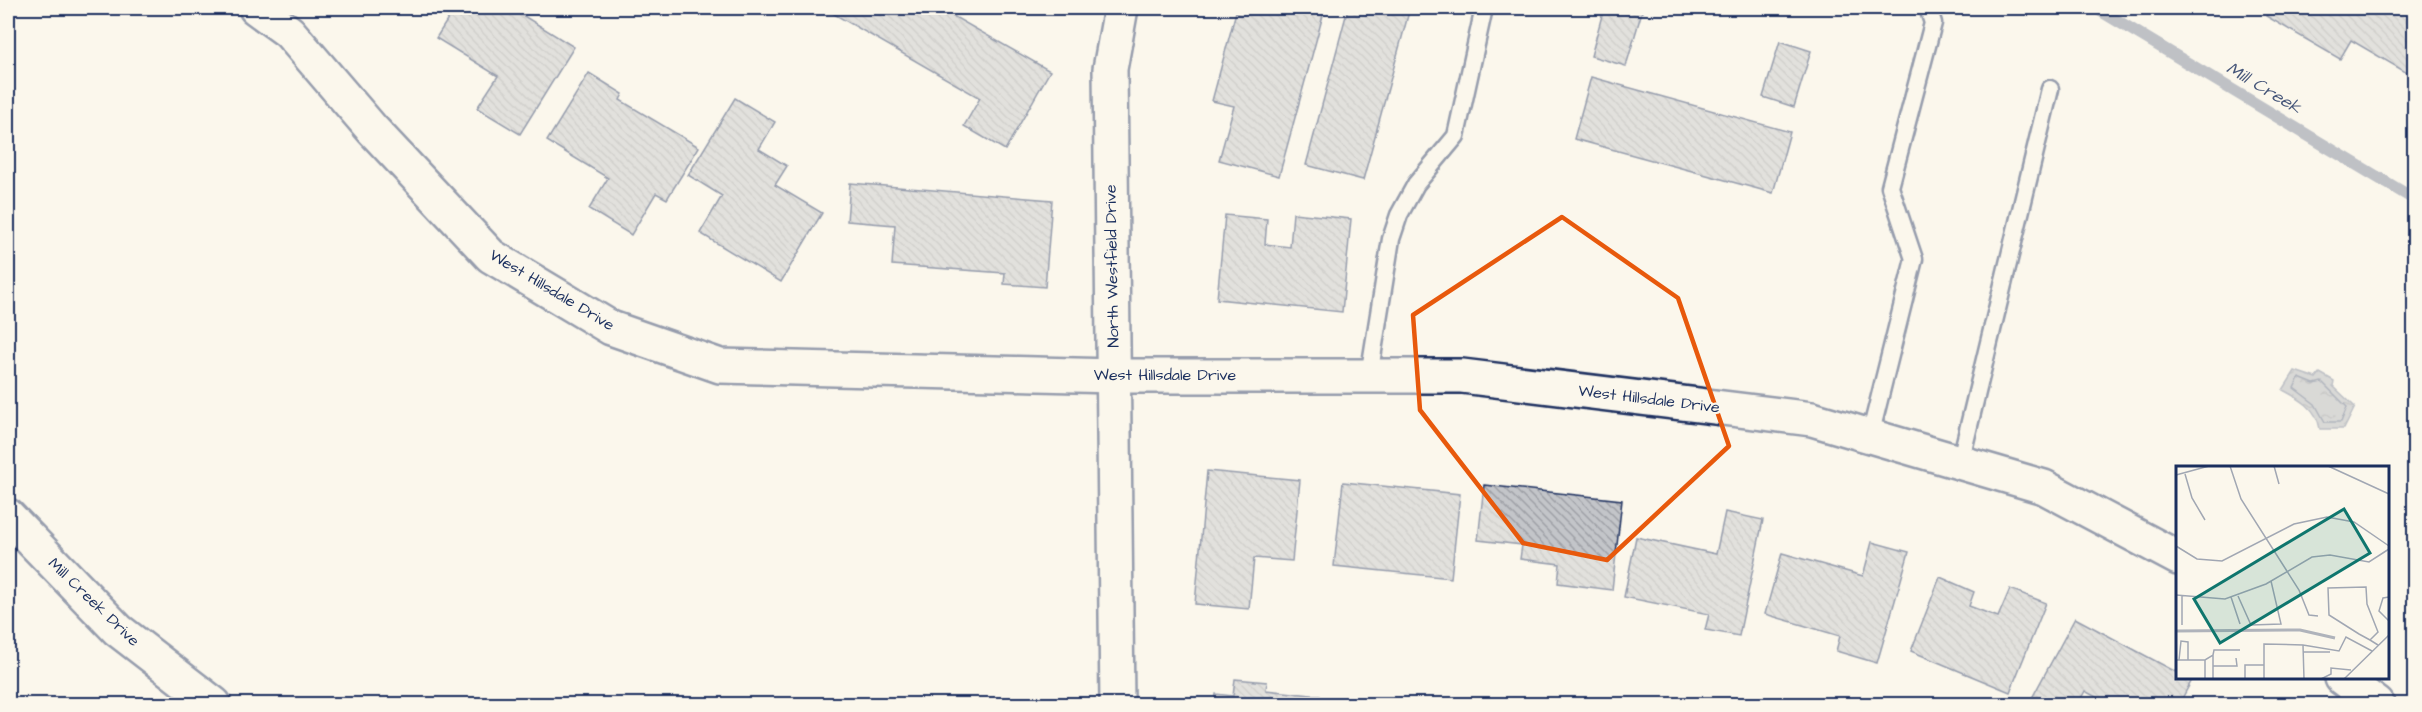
<svg xmlns="http://www.w3.org/2000/svg" width="2422" height="712" viewBox="0 0 2422 712" font-family="'Architects Daughter',sans-serif">
  <style>
    .water { fill: url(#water-ripples); stroke: #747e96; stroke-width: 1.5 }
    .lines { fill: none; stroke-linecap: round; stroke-linejoin: round }
    .shore { stroke: #566483; stroke-width: 1.5 }
    .stream { stroke: #747e96; stroke-width: 12 }
    .building { fill: url(#building-back-hatch); stroke: #1b2f5e; stroke-width: 1.5 }
    .lane-casing { stroke: #1b2f5e; stroke-width: 21 }
    .street-casing { stroke: #1b2f5e; stroke-width: 38 }
    .lane { stroke: #fbf7ec; stroke-width: 16 }
    .street { stroke: #fbf7ec; stroke-width: 33 }
    .marked { fill: none; stroke: #e8590c; stroke-width: 4.5; stroke-linejoin: round }
    .labels { text-anchor: middle; dominant-baseline: central; stroke-width: 4.5; stroke-linejoin: round; paint-order: stroke }
    .street-label { font-size: 16px; fill: #1b2f5e; stroke: #fbf7ec }
    .water-label { font-size: 18px; font-style: italic; fill: #47577a; stroke: #fbf7ec }
    .inset-river { fill: none; stroke: #afb3bb; stroke-width: 3 }
    .inset-road { fill: none; stroke: #a1a7b3; stroke-width: 1.5 }
    .view { fill: #0f766e; fill-opacity: 0.15; stroke: #0f766e; stroke-width: 3 }
    .inset-edge { fill: none; stroke: #1b2f5e; stroke-width: 3 }
  </style>
  <defs>
    <pattern id="water-ripples" width="26" height="14" patternUnits="userSpaceOnUse" patternTransform="scale(1.5)"><rect width="26" height="14" fill="#afb3bb"/><path d="M2 4q2-2 4 0t4 0M15 11q2-2 4 0t4 0" fill="none" stroke="#8e929b"/></pattern>
    <pattern id="building-back-hatch" width="6" height="6" patternUnits="userSpaceOnUse" patternTransform="scale(1.5)"><rect width="6" height="6" fill="#c3c5c9"/><path d="M-1 5l2 2M0 0l6 6M5-1l2 2" fill="none" stroke="#9ea0a6"/></pattern>
  </defs>
  <rect width="100%" height="100%" fill="#fbf7ec"/>
  <filter id="ink" filterUnits="userSpaceOnUse"><feTurbulence type="fractalNoise" baseFrequency=".0167" numOctaves="2"/><feDisplacementMap in="SourceGraphic" scale="12" xChannelSelector="R" yChannelSelector="G"/><feConvolveMatrix kernelMatrix="1 2 1 2 8 2 1 2 1" color-interpolation-filters="sRGB"/></filter>
  <g filter="url(#ink)">
    <path class="water" d="M2295 371 2316 378 2320 373 2334 381 2333 386 2355 407 2344 429H2320C2317 408 2300 399 2283 390Z"/>
    <g class="lines">
      <polygon class="shore" points="2299,378 2314,384 2322,382 2347,407 2341,422 2325,422 2315,404 2294,388"/>
      <polyline class="stream" points="2096,8 2414,199"/>
    </g>
    <g class="building">
      <polygon points="455,8 511,8 574,47 520,134 477,108 498,76 436,38"/>
      <polygon points="828,8 939,8 1050,71 1005,150 964,126 980,98 827,10"/>
      <polygon points="1237,8 1325,8 1279,176 1219,160 1234,106 1212,101"/>
      <polygon points="1348,8 1410,8 1363,180 1306,165"/>
      <polygon points="1604,8 1643,8 1626,66 1591,56"/>
      <polygon points="2271,8 2414,8 2414,77 2351,40 2340,59 2266,16"/>
      <polygon points="1780,41 1811,51 1794,107 1763,97"/>
      <polygon points="589,73 623,94 620,100 699,147 667,199 656,193 631,235 589,209 608,178 547,141"/>
      <polygon points="1591,77 1790,132 1773,193 1574,139"/>
      <polygon points="735,98 775,122 759,149 787,166 775,185 822,213 781,282 700,233 722,196 688,175"/>
      <polygon points="850,183 1052,200 1045,287 1004,284 1005,273 892,265 895,225 847,221"/>
      <polygon points="1293,213 1351,219 1342,312 1217,299 1225,215 1267,219 1265,244 1290,247"/>
      <polygon points="1207,471 1300,480 1292,561 1254,558 1249,609 1195,604"/>
      <polygon points="1343,482 1460,494 1451,578 1334,566"/>
      <polygon points="1484,485 1622,500 1612,590 1558,583 1560,564 1520,559 1522,545 1478,540"/>
      <polygon points="1725,512 1763,520 1739,636 1705,630 1709,614 1624,597 1636,537 1716,554"/>
      <polygon points="1872,542 1909,552 1877,663 1836,651 1840,636 1765,614 1782,553 1863,576"/>
      <polygon points="1940,577 1974,592 1969,606 1998,617 2010,589 2046,603 2010,692 1911,651"/>
      <polygon points="2075,618 2178,673 2178,678 2186,678 2192,680 2179,704 2109,704 2085,691 2078,704 2040,704 2031,700"/>
      <polygon points="1235,679 1267,682 1266,690 1320,696 1319,704 1215,704 1216,694 1233,696"/>
      <polygon points="1513,698 1554,704 1512,704"/>
    </g>
    <g class="lines">
      <defs>
        <g id="lane">
          <polyline points="1369,376 1391,239 1399,215 1416,184 1456,136 1484,8"/>
          <polyline points="1870,436 1914,259 1890,187 1933,23 1928,8"/>
          <polyline points="1960,463 2050,89"/>
        </g>
        <g id="street">
          <polyline points="256,8 289,32 372,129 491,256 611,328 720,366 1113,376 1462,376 1812,419 2044,487 2178,558"/>
          <polyline points="8,516 118,630 214,704"/>
          <polyline points="2342,678 2377,704"/>
          <polyline points="1117,704 1110,69 1121,8"/>
        </g>
      </defs>
      <use href="#lane" class="lane-casing"/>
      <use href="#street" class="street-casing"/>
      <use href="#lane" class="lane"/>
      <use href="#street" class="street"/>
    </g>
  </g>
  <path d="M0 0H2422V712H0ZM1562 217 1678 298 1729 446 1607 560 1523 543 1420 410 1413 315Z" fill="#fbf7ec" fill-opacity=".55" fill-rule="evenodd"/>
  <path class="marked" d="M1562 217 1678 298 1729 446 1607 560 1523 543 1420 410 1413 315Z"/>
  <g class="labels">
    <g class="street-label">
      <text transform="translate(1112 266) rotate(-91)">North Westfield Drive</text>
      <text transform="translate(552 290) rotate(31)">West Hillsdale Drive</text>
      <text x="1165" y="375">West Hillsdale Drive</text>
      <text transform="translate(1649 399) rotate(7)">West Hillsdale Drive</text>
      <text transform="translate(94 602) rotate(44)">Mill Creek Drive</text>
    </g>
    <g class="water-label">
      <text transform="translate(2264 88) rotate(31)">Mill Creek</text>
    </g>
  </g>
  <g transform="translate(2176 466)">
    <rect width="213" height="213" fill="#fbf7ec"/>
    <path class="inset-river" d="M0 165 124 164 159 172"/>
    <path class="inset-road" d="M54 0 65 33 123 124 133 149 142 150M98 0 103 18M152 0 213 28M9 8 16 32 29 54M0 9 33 0M0 80 21 93 46 95 118 58 151 51 178 56 213 80M0 129 49 133 90 118 136 91 154 89 193 96 213 83M6 130V159M62 130 75 159 105 158 95 115M55 131 64 158M213 131 207 132 203 145 213 155M194 174 202 166 191 138 190 121 152 122 153 149 183 168 194 174 202 179M127 179 163 185 170 171 196 185M127 186H154M37 189 38 184H64M0 194H29L37 189V213M3 194 5 175 12 176V194M29 194V213M37 200H61L60 192M69 213V199H88M88 213V178L127 179 128 213M145 213 155 208V202L175 204M168 213 213 169"/>
    <path class="view" d="M168 43 194 87 44 177 18 133Z"/>
    <rect width="213" height="213" class="inset-edge"/>
  </g>
  <rect width="2422" height="712" fill="none" stroke="#fbf7ec" stroke-width="30"/>
  <rect x="15" y="15" width="2392" height="682" fill="none" stroke="#1b2f5e" stroke-width="2" filter="url(#ink)"/>
</svg>
